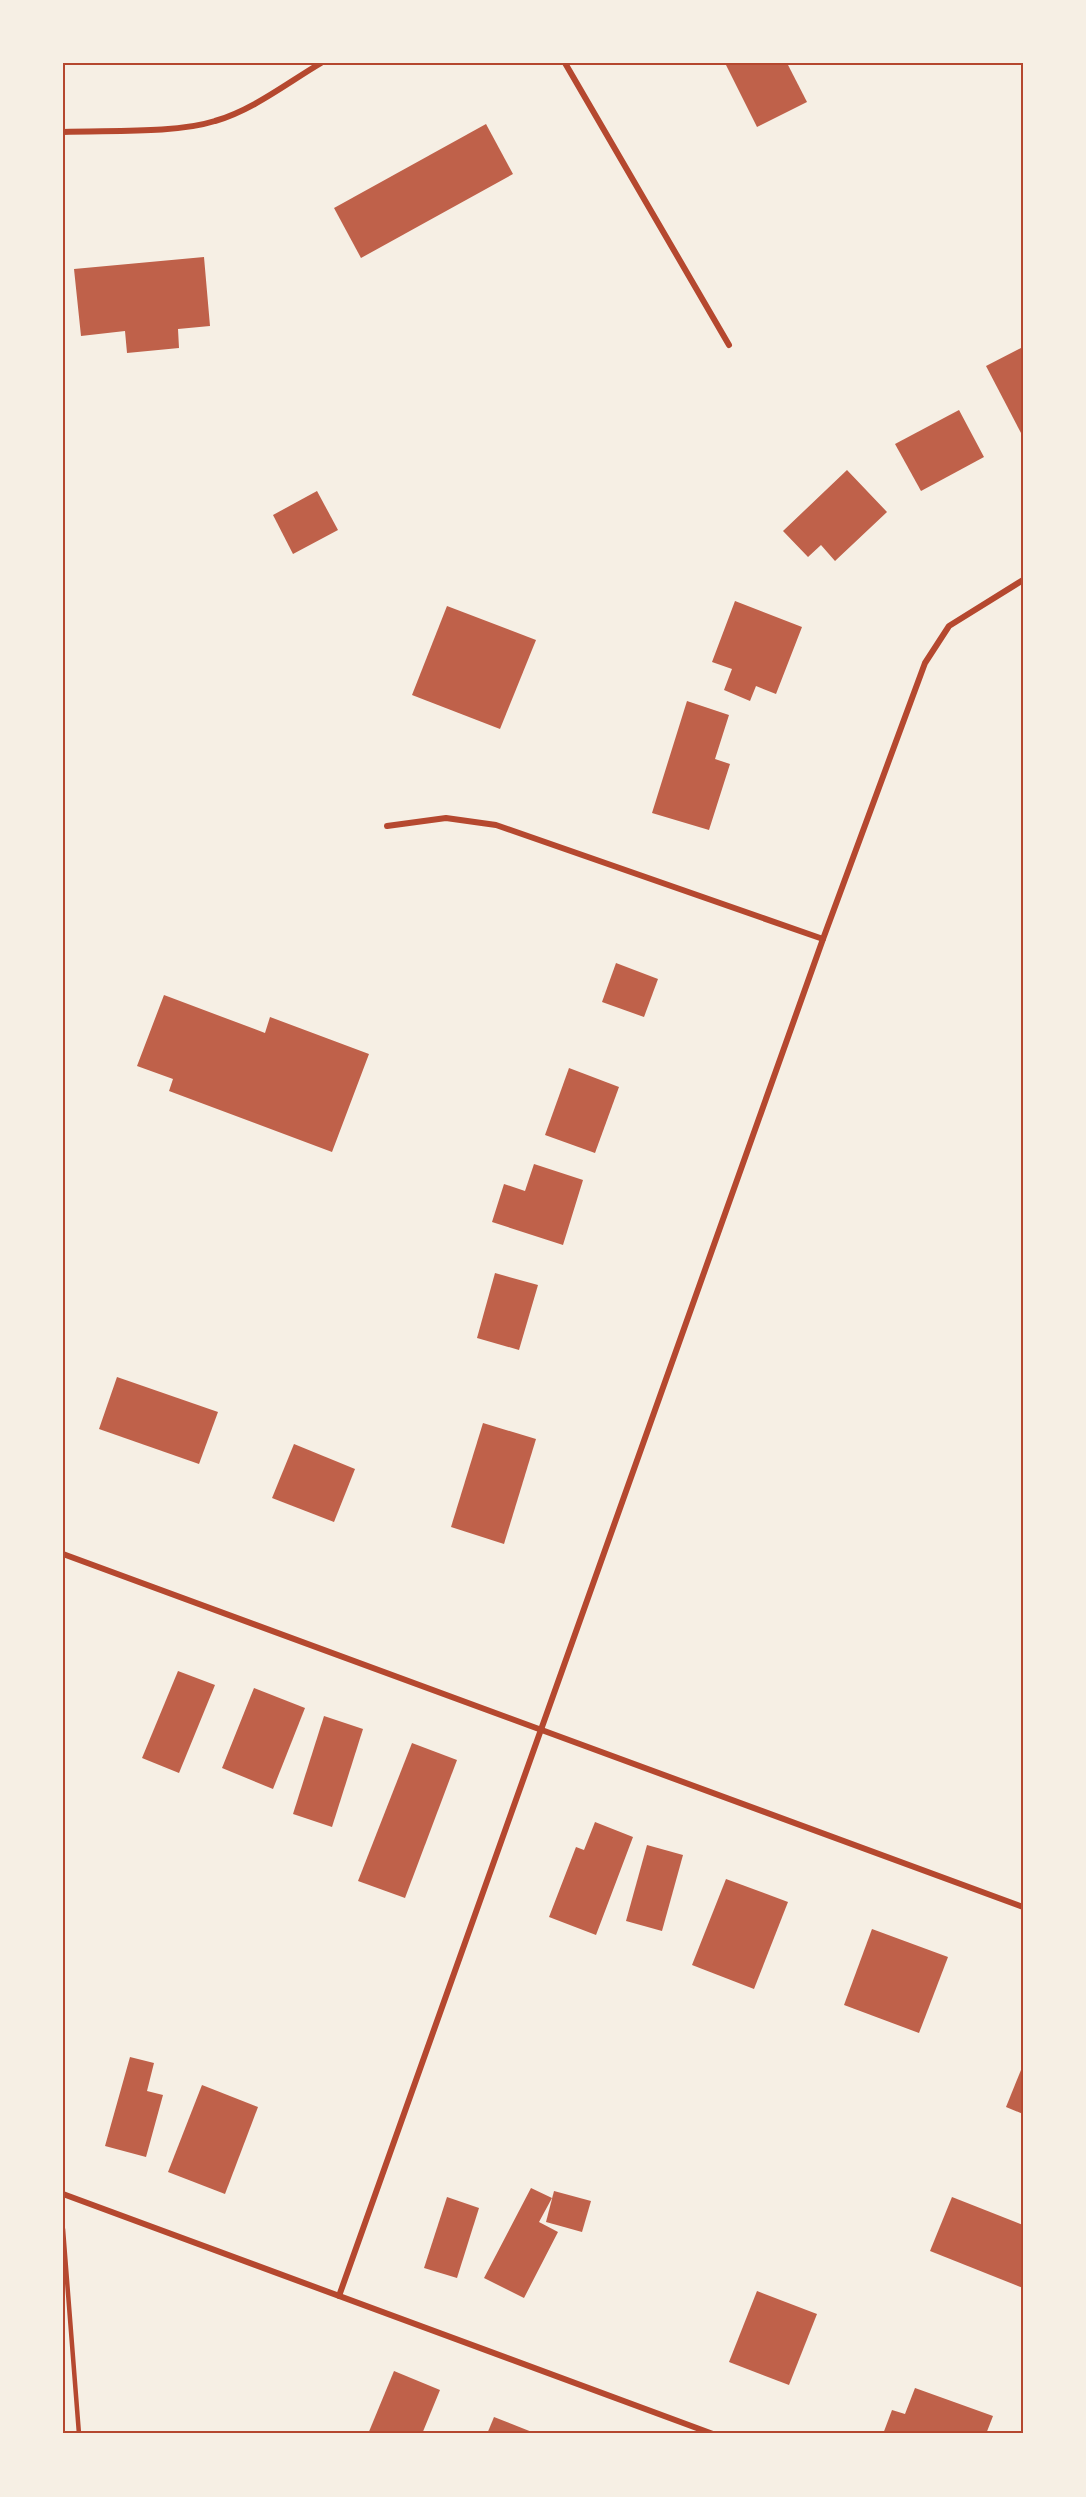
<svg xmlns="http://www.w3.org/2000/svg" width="1086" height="2497" viewBox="0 0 1086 2497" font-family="'Space Grotesk',sans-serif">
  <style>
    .building { fill: #bf614a }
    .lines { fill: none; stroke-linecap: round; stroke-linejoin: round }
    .service { stroke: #b5482f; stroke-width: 4.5 }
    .minor { stroke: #b5482f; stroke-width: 6 }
    .neatline { fill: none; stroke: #b5482f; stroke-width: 2 }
  </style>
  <rect width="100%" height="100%" fill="#f6efe4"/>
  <g class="building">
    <polygon points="725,63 787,63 807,102 757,127"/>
    <polygon points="486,124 513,174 361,258 334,208"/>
    <polygon points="204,257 210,326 178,329 179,348 127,353 125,331 81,336 74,269"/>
    <polygon points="1023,347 1023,432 1021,433 986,366"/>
    <polygon points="959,410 984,457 921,491 895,444"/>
    <polygon points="847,470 887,512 835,561 821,545 808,557 783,531"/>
    <polygon points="317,491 338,530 293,554 273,515"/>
    <polygon points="735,601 802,627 776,694 756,686 750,701 724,690 732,669 712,662"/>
    <polygon points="447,606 536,640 500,729 412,695"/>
    <polygon points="687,701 729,715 715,759 730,764 709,830 652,813"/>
    <polygon points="616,963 658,979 644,1017 602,1002"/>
    <polygon points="164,995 265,1033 270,1017 369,1054 332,1152 169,1091 173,1079 137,1066"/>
    <polygon points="569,1068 619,1087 595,1153 545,1135"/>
    <polygon points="534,1164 583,1180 563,1245 492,1222 504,1184 525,1191"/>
    <polygon points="495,1273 538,1285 519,1350 477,1338"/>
    <polygon points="117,1377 218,1412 199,1464 99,1429"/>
    <polygon points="483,1423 536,1439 504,1544 451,1527"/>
    <polygon points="294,1444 355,1469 334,1522 272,1498"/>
    <polygon points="178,1671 215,1685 179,1773 142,1758"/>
    <polygon points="254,1688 305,1708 273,1789 222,1768"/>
    <polygon points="324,1716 363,1729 332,1827 293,1814"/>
    <polygon points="412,1743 457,1760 405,1898 358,1881"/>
    <polygon points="595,1822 633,1837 596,1935 549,1917 576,1847 584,1850"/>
    <polygon points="647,1845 683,1855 662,1931 626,1921"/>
    <polygon points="726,1879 788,1902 754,1989 692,1965"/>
    <polygon points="872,1929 948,1957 919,2033 844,2005"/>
    <polygon points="130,2057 154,2063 147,2091 163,2095 146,2157 105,2146"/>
    <polygon points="1023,2065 1023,2114 1006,2107"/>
    <polygon points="202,2085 258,2107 225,2194 168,2172"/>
    <polygon points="531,2188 552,2198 539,2222 558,2232 524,2298 484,2278"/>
    <polygon points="554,2191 591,2201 582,2232 546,2222"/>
    <polygon points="447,2197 479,2208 457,2278 424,2268"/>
    <polygon points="952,2197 1023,2225 1023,2288 930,2251"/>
    <polygon points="757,2291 817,2314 789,2385 729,2362"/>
    <polygon points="394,2371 440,2390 422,2434 368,2434"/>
    <polygon points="915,2388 993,2416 986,2434 883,2434 892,2410 905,2414"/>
    <polygon points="494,2417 537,2434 487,2434"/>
  </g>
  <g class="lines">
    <polyline class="service" points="63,2229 79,2434"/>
    <g class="minor">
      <polyline points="565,63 729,345"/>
      <path d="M63 132C108 130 174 134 215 121 253 110 287 83 321 63"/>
      <polyline points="387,826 446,818 496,825 823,939"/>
      <polyline points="63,1554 1023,1907"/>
      <polyline points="63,2194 713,2434"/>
      <polyline points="339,2296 823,939 925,663 949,626 1023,580"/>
    </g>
  </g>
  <rect width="1086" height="2497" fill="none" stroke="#f6efe4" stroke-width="129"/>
  <rect x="64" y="64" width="958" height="2368" class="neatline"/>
</svg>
